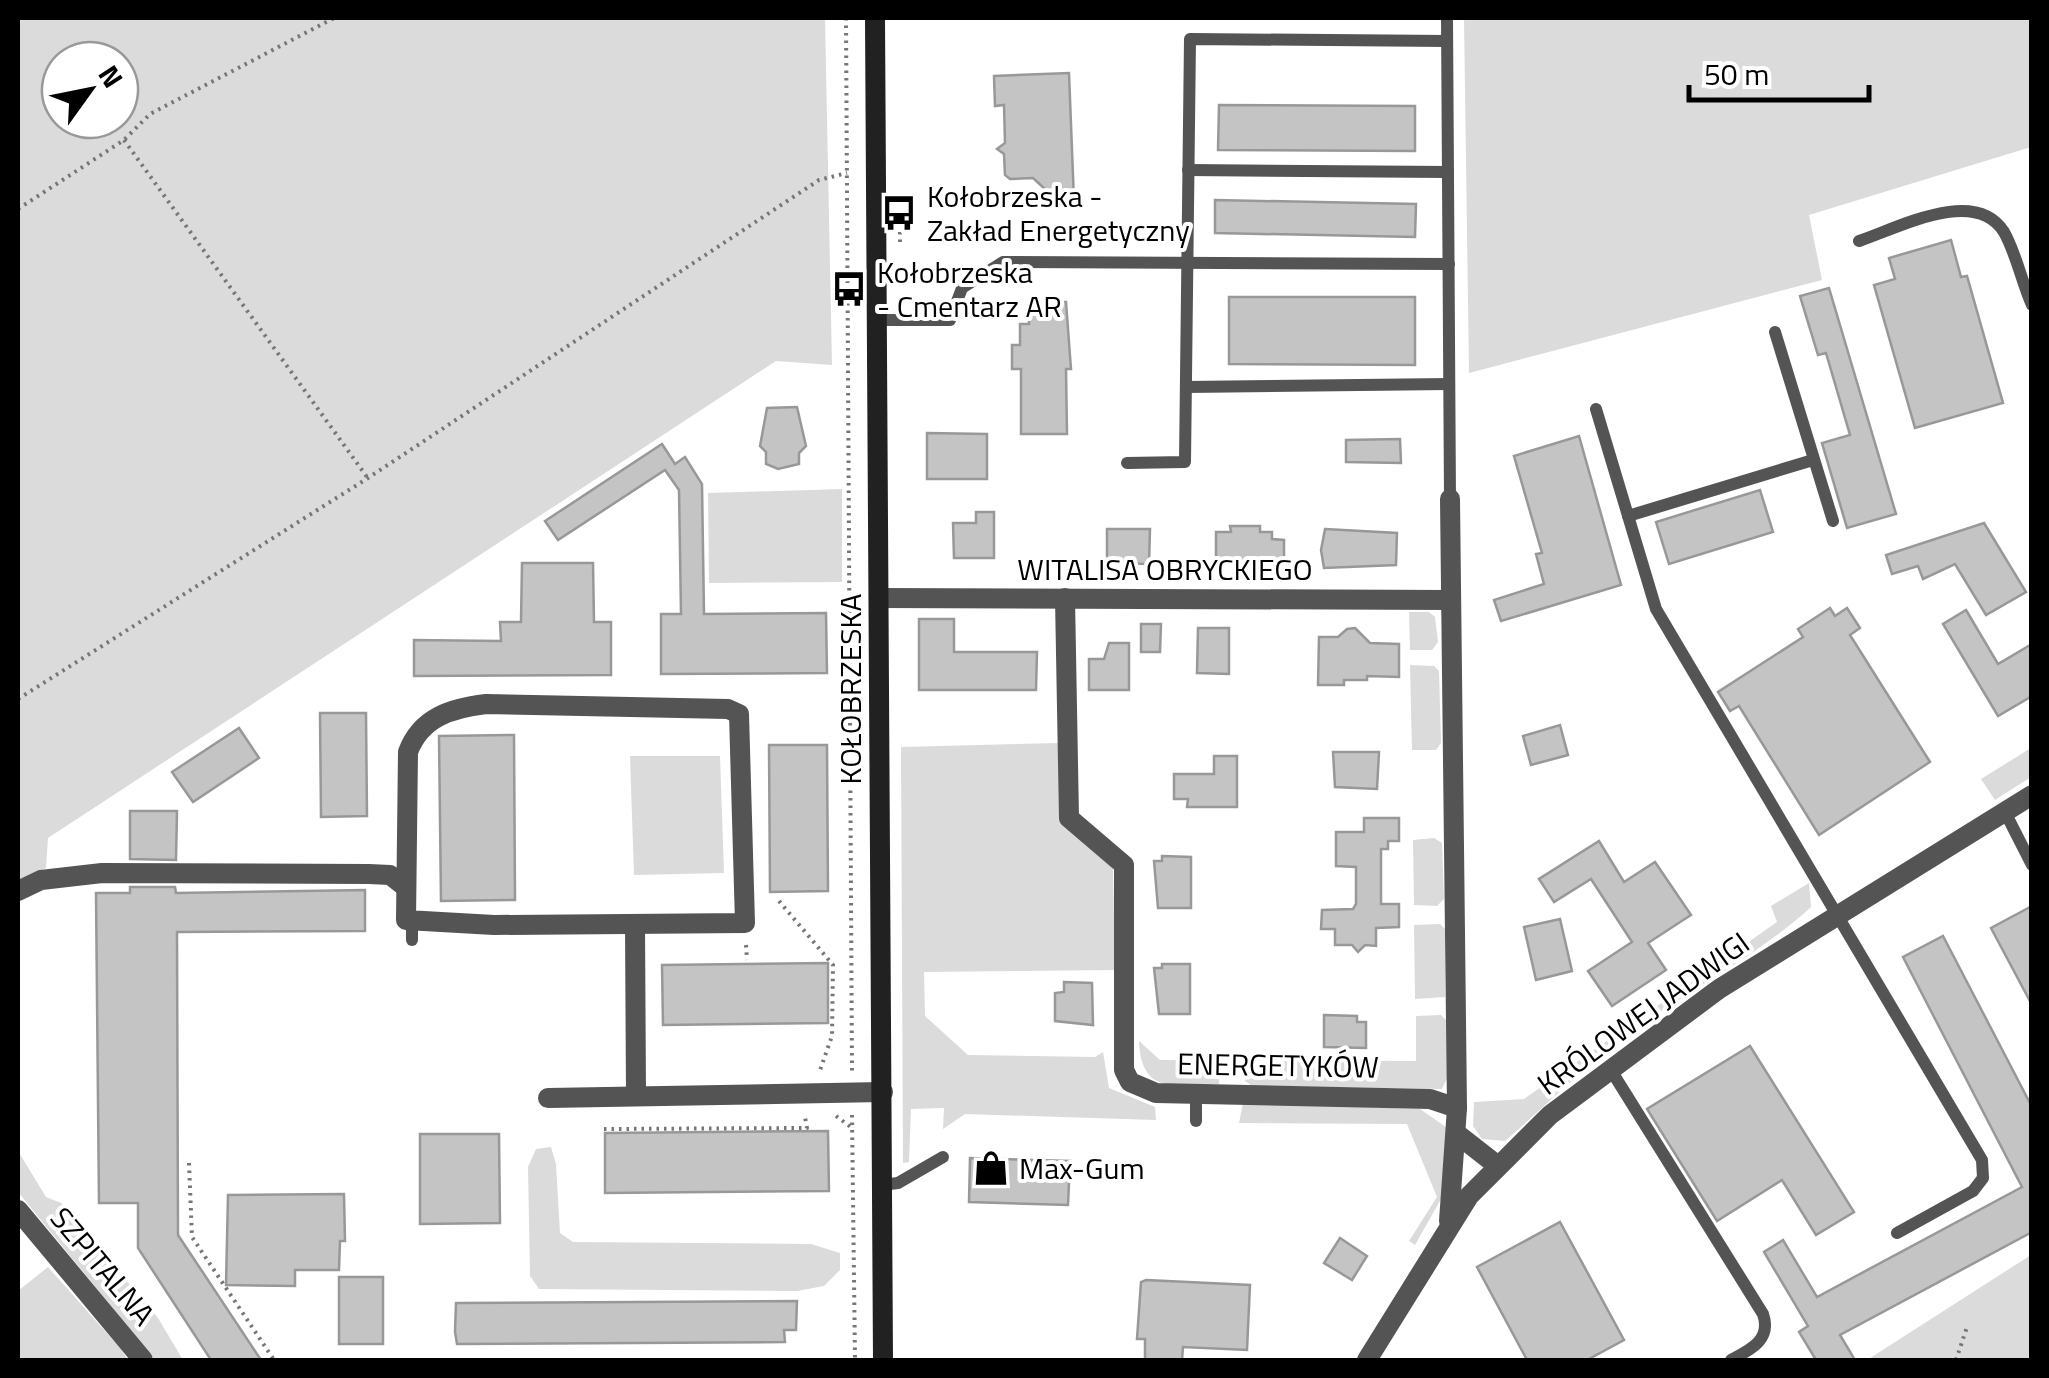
<svg xmlns="http://www.w3.org/2000/svg" width="2049" height="1378" viewBox="0 0 2049 1378" font-family="'Titillium Web',sans-serif">
  <style>
    .green { fill: #dbdbdb; fill-rule: evenodd }
    .building { fill: #c4c4c4; stroke: #989898; stroke-width: 2.5 }
    .lines { fill: none; stroke-linecap: round; stroke-linejoin: round }
    .path { stroke: #767676; stroke-width: 4; stroke-dasharray: 2.5 5; stroke-linecap: butt }
    .lane { stroke: #545454; stroke-width: 12 }
    .street { stroke: #545454; stroke-width: 20 }
    .secondary { stroke: #212121; stroke-width: 20 }
    .labels { text-anchor: middle; dominant-baseline: central; stroke-width: 8; stroke-linejoin: round; paint-order: stroke }
    .poi-label { font-size: 30px; fill: #000; stroke: #fff; text-anchor: start }
    .street-label { font-size: 30px; fill: #000; stroke: #fff }
  </style>
  <rect width="100%" height="100%" fill="#fff"/>
  <g class="green">
    <path d="M18 18H825L832 365 776 361 48 838 46 868 18 881ZM60 60H120V120H60Z"/>
    <polygon points="1464,18 2031,18 2031,147 1809,215 1822,280 1469,373"/>
    <polygon points="842,489 842,582 709,583 708,493"/>
    <polygon points="1409,612 1429,612 1435,617 1438,642 1432,650 1410,650"/>
    <polygon points="1410,665 1434,666 1439,671 1441,743 1436,750 1412,750"/>
    <polygon points="1059,743 1062,824 1107,858 1113,869 1115,970 924,972 925,1016 968,1055 1095,1057 1103,1052 1109,1088 1155,1107 1156,1120 965,1114 943,1129 944,1108 911,1109 909,1162 903,1163 901,747"/>
    <polygon points="2031,748 2031,777 1995,800 1981,779"/>
    <polygon points="630,756 720,756 724,873 634,875"/>
    <polygon points="1434,838 1442,843 1444,899 1437,906 1414,905 1413,840"/>
    <path d="M1809 883 1811 907C1762 952 1702 983 1647 1021 1595 1057 1552 1100 1505 1141L1482 1139 1473 1126 1474 1102 1524 1099 1777 922 1771 906Z"/>
    <polygon points="1440,924 1445,929 1445,997 1415,999 1414,925"/>
    <polygon points="1441,1015 1447,1021 1448,1076 1442,1089 1252,1086 1245,1081 1245,1060 1416,1061 1416,1016"/>
    <path d="M1139 1041 1160 1060H1218L1219 1084C1177 1084 1141 1097 1139 1041Z"/>
    <polygon points="1243,1103 1420,1109 1446,1127 1441,1199 1415,1245 1409,1241 1437,1197 1407,1124 1239,1123"/>
    <polygon points="551,1147 556,1164 560,1233 573,1242 811,1244 840,1253 840,1270 824,1286 797,1291 539,1289 530,1276 528,1167 536,1149"/>
    <polygon points="18,1151 46,1197 61,1203 158,1318 183,1360 155,1360 18,1192"/>
    <polygon points="2031,1255 2031,1360 1867,1360"/>
    <polygon points="48,1267 120,1348 128,1360 18,1360 18,1291"/>
  </g>
  <g class="building">
    <polygon points="1069,73 1074,201 1059,202 1033,178 1010,179 1005,175 1004,154 997,149 1005,143 1004,105 995,106 994,76"/>
    <polygon points="1219,105 1415,106 1415,151 1218,150"/>
    <polygon points="1215,200 1416,204 1415,237 1215,233"/>
    <polygon points="1951,240 1961,277 1967,276 2003,403 1915,428 1874,285 1895,279 1889,258"/>
    <polygon points="1829,288 1896,514 1847,528 1822,443 1850,435 1826,353 1818,355 1800,296"/>
    <polygon points="1229,297 1415,297 1415,365 1229,364"/>
    <polygon points="1029,302 1066,302 1071,369 1066,369 1067,434 1021,434 1021,369 1012,369 1012,345 1020,345 1020,324 1029,324"/>
    <polygon points="797,407 806,446 799,453 799,464 778,469 766,464 766,452 760,446 767,408"/>
    <polygon points="927,433 987,434 987,479 927,479"/>
    <polygon points="1579,436 1621,585 1501,621 1494,600 1544,584 1536,554 1542,553 1514,456"/>
    <polygon points="1400,439 1401,463 1346,462 1346,440"/>
    <polygon points="662,444 675,464 685,457 702,484 704,614 826,613 827,673 661,674 661,614 681,614 679,490 665,470 558,540 545,521"/>
    <polygon points="1760,490 1773,532 1669,564 1656,522"/>
    <polygon points="976,512 994,512 994,558 954,558 953,523 976,523"/>
    <polygon points="1984,523 2026,592 1986,615 1955,564 1923,579 1918,566 1892,574 1886,555"/>
    <polygon points="1230,526 1260,526 1260,532 1272,532 1272,539 1284,540 1284,563 1216,562 1216,532 1231,532"/>
    <polygon points="1107,529 1150,529 1149,564 1107,563"/>
    <polygon points="1325,529 1397,533 1396,565 1324,568 1321,550"/>
    <polygon points="522,563 593,563 594,622 611,622 611,675 414,676 414,640 501,641 500,622 521,622"/>
    <polygon points="1830,608 1835,616 1847,608 1860,628 1850,635 1930,762 1819,835 1739,706 1730,711 1718,692 1803,637 1798,629"/>
    <polygon points="1966,610 1998,664 2032,644 2032,696 1998,716 1943,624"/>
    <polygon points="919,619 954,619 954,652 1037,652 1036,690 919,690"/>
    <polygon points="1141,624 1161,624 1160,652 1141,652"/>
    <polygon points="1198,628 1229,628 1229,674 1197,673"/>
    <polygon points="1355,628 1370,643 1399,644 1399,677 1367,676 1367,680 1344,680 1344,685 1318,685 1319,637 1338,637 1347,629"/>
    <polygon points="1109,643 1129,643 1129,690 1089,690 1089,659 1104,659"/>
    <polygon points="320,713 366,713 367,816 321,817"/>
    <polygon points="1560,725 1568,755 1531,765 1523,736"/>
    <polygon points="239,728 259,758 193,802 172,772"/>
    <polygon points="514,735 515,900 441,901 439,736"/>
    <polygon points="769,745 827,745 828,891 770,892"/>
    <polygon points="1333,752 1379,752 1377,789 1335,787"/>
    <polygon points="1214,756 1237,756 1237,807 1187,807 1188,799 1174,799 1174,774 1214,774"/>
    <polygon points="130,811 177,811 176,860 130,859"/>
    <polygon points="1364,818 1399,818 1399,841 1388,841 1388,849 1381,849 1381,904 1399,904 1399,927 1376,928 1376,946 1365,945 1358,952 1352,945 1335,945 1335,929 1321,929 1322,910 1353,909 1356,904 1356,867 1336,866 1336,832 1364,832"/>
    <polygon points="1599,841 1624,882 1655,862 1691,915 1648,943 1666,970 1612,1006 1588,971 1632,942 1591,879 1554,902 1539,879"/>
    <polygon points="1162,856 1191,857 1191,908 1158,908 1154,861 1162,861"/>
    <polygon points="130,887 175,887 176,893 365,890 365,931 177,932 178,1235 261,1360 211,1360 138,1248 138,1203 99,1203 96,893 130,893"/>
    <polygon points="2032,906 2032,1005 1991,928"/>
    <polygon points="1560,919 1572,971 1536,980 1524,927"/>
    <polygon points="1943,936 2032,1107 2032,1232 1840,1335 1855,1360 1816,1360 1799,1332 1808,1326 1764,1252 1783,1240 1817,1297 2022,1187 1903,957"/>
    <polygon points="828,963 828,1023 663,1025 662,965"/>
    <polygon points="1162,964 1190,964 1190,1014 1159,1014 1154,968 1162,968"/>
    <polygon points="1064,982 1092,983 1093,1025 1055,1021 1055,993 1064,992"/>
    <polygon points="1324,1015 1357,1016 1357,1022 1366,1022 1366,1048 1324,1047"/>
    <polygon points="1750,1046 1854,1212 1816,1235 1782,1180 1717,1221 1647,1109"/>
    <polygon points="828,1131 829,1191 605,1193 605,1133"/>
    <polygon points="420,1134 499,1134 500,1223 420,1224"/>
    <polygon points="970,1158 1070,1161 1068,1205 969,1202"/>
    <polygon points="344,1194 345,1241 340,1241 339,1270 295,1270 295,1286 226,1285 228,1195"/>
    <polygon points="1560,1222 1624,1340 1587,1360 1527,1360 1477,1267"/>
    <polygon points="1340,1238 1367,1256 1352,1280 1324,1263"/>
    <rect x="339" y="1277" width="44" height="67"/>
    <polygon points="1146,1280 1250,1285 1247,1350 1183,1347 1182,1360 1145,1360 1145,1339 1137,1339 1141,1282"/>
    <polygon points="797,1301 796,1330 784,1330 785,1342 457,1344 455,1332 456,1303"/>
  </g>
  <g class="lines">
    <g class="path">
      <polyline points="846,18 852,1071"/>
      <polyline points="124,140 367,477"/>
      <polyline points="18,209 124,140 150,114 334,18"/>
      <polyline points="900,242 900,212"/>
      <polyline points="18,699 368,478 819,180 847,173"/>
      <polyline points="779,901 833,965 832,1036 819,1073"/>
      <polyline points="746,945 747,960"/>
      <polyline points="852,1115 855,1360"/>
      <polyline points="836,1116 852,1128"/>
      <polyline points="604,1129 807,1128 805,1117"/>
      <polyline points="189,1163 192,1237 274,1360"/>
      <polyline points="1956,1360 1967,1327"/>
    </g>
    <g class="lane">
      <polyline points="1447,18 1450,499"/>
      <polyline points="1188,170 1448,172"/>
      <path d="M1859 241C1898 228 1975 186 2004 232 2016 253 2022 283 2032 305"/>
      <polyline points="875,320 950,320 962,288 1003,262 1449,264"/>
      <polyline points="1775,332 1833,521"/>
      <polyline points="1186,387 1449,384"/>
      <polyline points="1596,409 1656,609 1982,1160 1983,1178 1973,1191 1897,1233"/>
      <polyline points="1127,463 1185,462 1190,39 1447,41"/>
      <polyline points="1628,516 1813,460"/>
      <polyline points="2005,812 2032,865"/>
      <polyline points="412,922 412,940"/>
      <path d="M1609 1067 1763 1314C1772 1340 1750 1350 1731 1360"/>
      <polyline points="1196,1094 1196,1121"/>
      <polyline points="881,1185 898,1183 943,1157"/>
    </g>
    <g class="street">
      <polyline points="880,598 1450,600"/>
      <polyline points="1065,598 1069,818 1124,865 1124,1070 1130,1082 1156,1093 1430,1099 1457,1108"/>
      <path d="M486 704 728 709 739 714 745 923 494 925 406 920 408 752C421 717 452 708 486 704Z"/>
      <polyline points="18,891 41,880 102,873 369,874 390,875 404,886"/>
      <polyline points="635,926 636,1093"/>
      <polyline points="548,1098 883,1092"/>
      <polyline points="1457,1134 1498,1166"/>
      <polyline points="18,1210 143,1360"/>
      <polyline points="1449,1221 1457,1108 1450,499"/>
      <polyline points="1367,1360 1469,1196 1550,1115 1719,989 2032,795"/>
    </g>
    <polyline class="secondary" points="875,18 883,1360"/>
  </g>
  <defs>
    <symbol id="bus-bare" viewBox="-9 -9 18 18"><path d="M-5-6H5V4H4V6H2V4H-2V6H-4V4H-5ZM-3.5-4V0h7V-4ZM-3.5 1.2v1.5H-2V1.2ZM2 1.2v1.5H3.5V1.2Z" fill="#000" stroke="#fff" stroke-width="2.5" paint-order="stroke"/></symbol>
    <symbol id="shop-bare" viewBox="-9 -9 18 18"><path d="M-5-2.5h2.3a2.7 3.5 0 0 1 5.4 0H5L5.5 6h-11ZM-1.5-2.5h3a1.5 2.3 0 0 0-3 0Z" fill="#000" stroke="#fff" stroke-width="2.5" paint-order="stroke"/></symbol>
  </defs>
  <g fill-rule="evenodd">
    <use href="#bus-bare" x="874" y="188" width="50" height="50"/>
    <use href="#bus-bare" x="824" y="264" width="50" height="50"/>
    <use href="#shop-bare" x="966" y="1143" width="50" height="50"/>
  </g>
  <g class="labels">
    <g class="poi-label">
      <text x="927" y="196">Kołobrzeska -<tspan x="927" dy="34">Zakład Energetyczny</tspan></text>
      <text x="877" y="272">Kołobrzeska<tspan x="877" dy="34">- Cmentarz AR</tspan></text>
      <text x="1019" y="1168">Max-Gum</text>
    </g>
    <g class="street-label">
      <text x="1165" y="569">WITALISA OBRYCKIEGO</text>
      <text transform="translate(850 689) rotate(-90)">KOŁOBRZESKA</text>
      <text transform="translate(1643 1013) rotate(-36)">KRÓLOWEJ JADWIGI</text>
      <text transform="translate(1278 1065) rotate(1)">ENERGETYKÓW</text>
      <text transform="translate(103 1266) rotate(50)">SZPITALNA</text>
    </g>
  </g>
  <rect width="2049" height="1378" fill="none" stroke="#000000" stroke-width="40"/>
  <g transform="translate(90 90) rotate(57)"><circle r="48" fill="#ffffff" stroke="#999999" stroke-width="2.5"/>
  <path d="M0-8L18 38L0 25L-18 38Z" fill="#000000"/>
  <text y="-15" font-size="28" font-weight="bold" text-anchor="middle" fill="#000000">N</text>
  </g>
  <path d="M1689 85v15h180v-15" fill="none" stroke="#000000" stroke-width="5"/>
  <text x="1704" y="85" font-size="30" fill="#000000" stroke="#ffffff" stroke-width="8" paint-order="stroke">50 m</text>
</svg>
